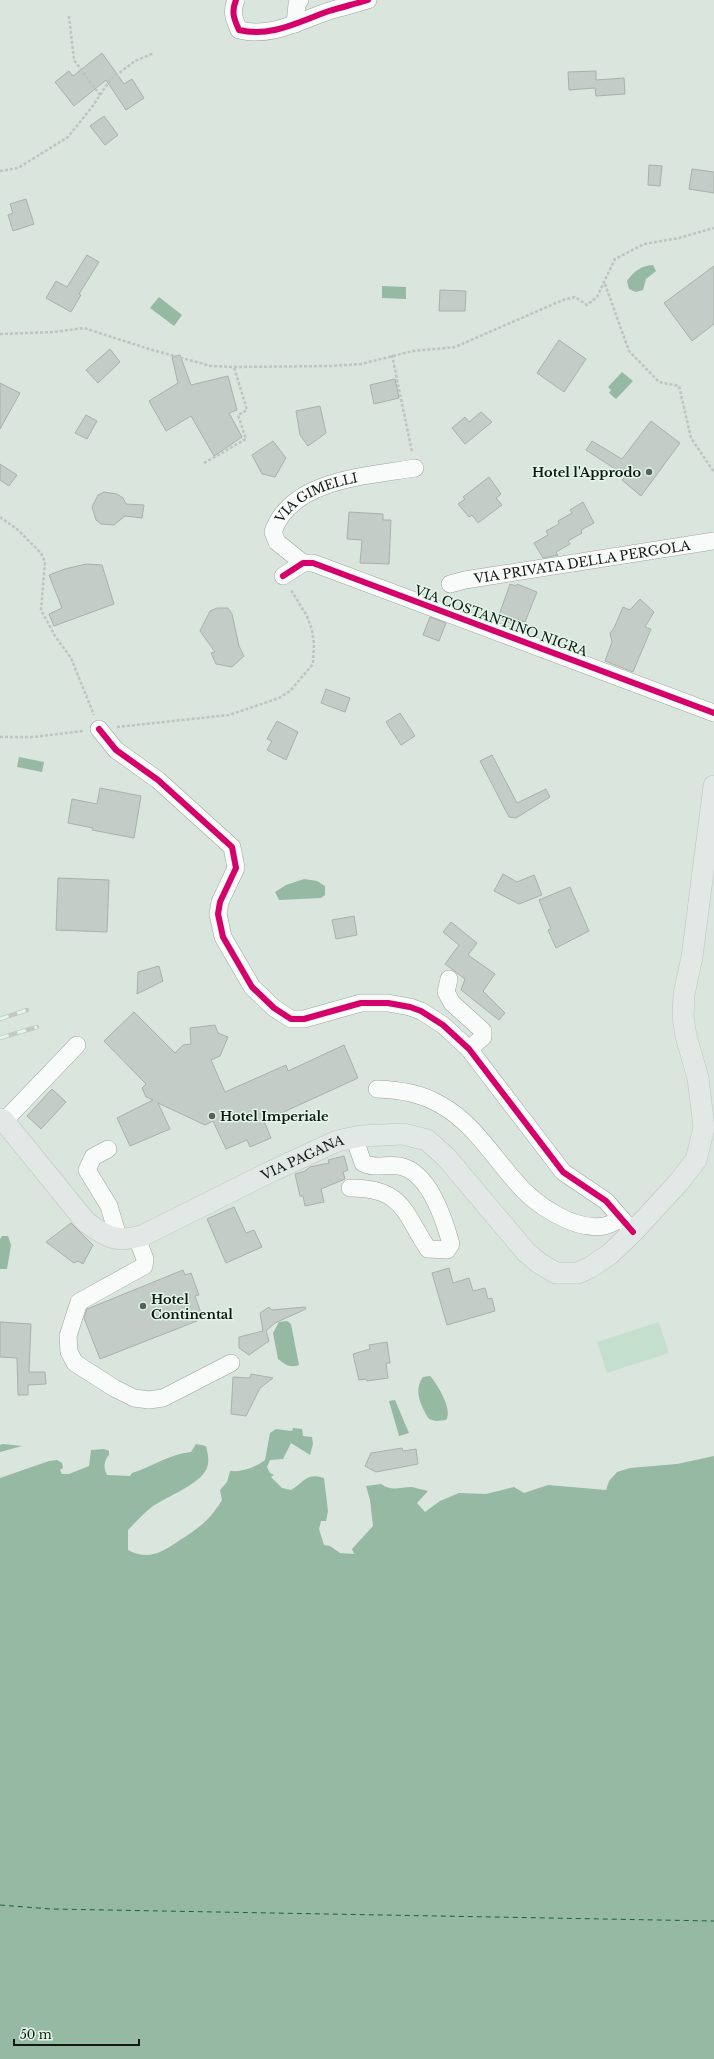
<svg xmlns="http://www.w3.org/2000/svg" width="714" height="2059" viewBox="0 0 714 2059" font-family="'Libre Baskerville',serif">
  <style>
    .green { fill: #c5dfce }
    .water { fill: #95b9a2 }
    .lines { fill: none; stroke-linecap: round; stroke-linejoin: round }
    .ferry { stroke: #19633e; stroke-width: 1; stroke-dasharray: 5 4; stroke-linecap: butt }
    .building { fill: #c3ccc6; stroke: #a8b1ab }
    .minor-casing { stroke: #9da59f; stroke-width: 18 }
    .major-casing { stroke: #bec3c0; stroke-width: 22 }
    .path { stroke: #bfc3c1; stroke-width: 2.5; stroke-dasharray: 3 2; stroke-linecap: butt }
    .minor { stroke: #f9fbfa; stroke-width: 17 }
    .major { stroke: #e2e8e5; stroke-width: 21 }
    .rail-casing { stroke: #c5c7c5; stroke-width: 4.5 }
    .rail { stroke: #e2f7e9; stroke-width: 3; stroke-dasharray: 9; stroke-linecap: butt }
    .cycleway-casing { stroke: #e2f7e9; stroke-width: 8 }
    .cycleway { stroke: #d6006c; stroke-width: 6 }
    .poi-dot { fill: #58605a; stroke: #e2f7e9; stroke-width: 1.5 }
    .labels { text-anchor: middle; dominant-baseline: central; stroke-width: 3; stroke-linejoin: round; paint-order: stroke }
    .poi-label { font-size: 13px; font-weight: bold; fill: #121914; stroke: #e2f7e9; text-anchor: start }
    .street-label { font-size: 13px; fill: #121914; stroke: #e2f7e9 }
  </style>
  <rect width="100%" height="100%" fill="#dae5dd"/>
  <polygon class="green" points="659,1322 669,1353 607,1373 597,1342"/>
  <g class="water">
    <path d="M653 265 656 271 646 279 643 290 636 292 629 289 627 281C634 271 641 266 653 265Z"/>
    <polygon points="382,286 406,287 406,299 382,298"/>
    <polygon points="159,297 182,315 174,326 150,308"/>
    <polygon points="622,372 633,381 616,399 609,393 611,390 608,387"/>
    <polygon points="19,757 44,762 42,772 17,767"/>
    <polygon points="304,879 317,881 325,886 325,895 321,898 279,900 275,892 286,885"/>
    <polygon points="2,1236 8,1236 11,1245 7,1269 0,1269 0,1239"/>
    <path d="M287 1321 291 1324 299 1365C289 1368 286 1365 278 1359L273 1333 279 1322Z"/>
    <path d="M430 1376C438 1385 453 1410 446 1420L436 1421 429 1419C421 1407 413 1390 423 1377Z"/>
    <polygon points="395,1400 409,1433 399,1436 389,1401"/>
    <path d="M293 1428 302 1429 303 1436 312 1437 313 1444 310 1455 291 1443 283 1459 270 1460 267 1467 270 1473 274 1475 271 1477 282 1488 291 1490C304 1482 307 1472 324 1478L328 1511 326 1521H321L319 1529 324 1545 330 1546 340 1553 354 1554 352 1549 373 1526 370 1500 366 1486 381 1484C392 1492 399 1487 412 1487 417 1488 423 1490 428 1491L417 1503 425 1512 440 1501 459 1493 486 1494 514 1487 524 1493 548 1485 606 1490 609 1481 617 1472 630 1468 677 1464 714 1456V2059H0V1478L49 1461 57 1460 62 1463 63 1468 60 1470 62 1474H69L89 1466 91 1450 104 1449 109 1451V1455C104 1460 103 1468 107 1475L130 1476 132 1473C152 1467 169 1454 191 1452L196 1444 206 1446C208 1455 210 1462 206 1470 199 1484 167 1497 153 1506 144 1513 136 1522 128 1530V1550C148 1561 163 1552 180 1540 199 1528 210 1520 222 1500L220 1490 227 1482 230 1471C243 1472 254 1468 265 1460L270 1433 276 1429 292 1431Z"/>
    <polygon points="3,1444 22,1446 0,1452 0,1445"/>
  </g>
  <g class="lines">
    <polyline class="ferry" points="0,1905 51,1909 714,1921"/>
  </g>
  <g class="building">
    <polygon points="102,53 124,84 132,79 144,98 126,110 106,80 74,106 55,82 69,71 73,76"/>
    <polygon points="596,71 596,80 624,78 625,94 596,96 595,88 569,90 568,72"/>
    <polygon points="104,116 118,135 105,145 90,126"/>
    <polygon points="649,165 662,166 660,186 648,185"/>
    <polygon points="692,169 714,172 714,193 689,189"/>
    <polygon points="26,199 34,224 13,231 8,215 13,213 10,204"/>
    <polygon points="87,255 99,262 79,294 81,295 71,312 46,298 56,281 67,287"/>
    <polygon points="714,266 714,324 692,341 664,303"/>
    <polygon points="440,290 466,291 465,311 439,311"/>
    <polygon points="559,340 586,359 564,392 537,373"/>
    <polygon points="110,349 120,362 98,383 86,370"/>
    <polygon points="180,355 191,385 228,376 237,410 229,413 242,437 214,456 191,416 166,431 149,401 178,383 172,357"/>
    <polygon points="395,379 399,398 374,404 370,385"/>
    <polygon points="0,383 20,393 0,429"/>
    <polygon points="320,406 326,433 308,446 300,435 296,411"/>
    <polygon points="481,412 492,422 465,444 452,428 465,417 469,422"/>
    <polygon points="86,415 97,421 87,439 75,433"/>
    <polygon points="651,421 680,443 641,496 622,480 626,476 586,450 592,441 622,459"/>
    <polygon points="273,441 286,458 275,477 262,474 252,455"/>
    <polygon points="0,464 17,475 9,486 0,480"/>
    <polygon points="489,477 501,494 496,498 502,505 478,523 472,515 469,517 458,504 465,499 463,497"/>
    <polygon points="104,492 117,494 123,498 126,504 144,505 142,518 125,516 114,525 101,524 96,520 92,507 98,495"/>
    <polygon points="583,502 594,523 581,530 582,533 568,541 570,544 556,552 558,555 543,558 534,543 548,535 546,531 559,524 558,521 572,513 570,510"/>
    <polygon points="349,512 383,514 383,520 391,520 389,564 360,563 362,540 347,539"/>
    <polygon points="86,564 102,565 114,604 54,626 49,614 62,608 49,575 65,569"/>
    <polygon points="510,584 516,586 517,584 537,592 525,622 516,619 513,624 498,618"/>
    <polygon points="640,599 654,612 645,627 651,629 633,672 605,661 612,642 610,633 614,628 623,607 630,610"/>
    <polygon points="217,608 228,608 232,614 239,646 244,656 232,667 216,664 211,653 215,652 200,631 210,611"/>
    <polygon points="430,617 446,623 439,641 423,635"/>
    <polygon points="326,689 350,698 345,712 321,703"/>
    <polygon points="400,713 415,736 401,745 386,722"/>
    <polygon points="277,721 298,732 286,760 267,750 272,741 267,739"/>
    <polygon points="492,755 517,803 546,789 550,797 516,818 509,817 480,761"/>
    <polygon points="100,788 141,796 134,838 92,830 93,828 68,823 72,799 97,804"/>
    <polygon points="503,874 517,882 534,875 542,895 519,904 494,891"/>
    <polygon points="58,878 109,880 107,932 56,930"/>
    <polygon points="570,887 589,931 556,948 548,930 551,929 539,900"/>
    <polygon points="354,916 357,935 336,939 332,920"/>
    <polygon points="451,922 477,943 468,955 495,974 483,991 505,1013 499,1020 461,990 465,979 445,964 459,945 443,932"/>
    <polygon points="159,966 163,981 137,994 138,972"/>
    <polygon points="134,1012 175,1053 183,1045 191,1044 190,1028 215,1025 218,1033 228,1037 220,1056 211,1060 225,1092 286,1065 288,1071 344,1045 358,1078 264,1121 271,1138 250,1147 247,1140 226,1149 213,1121 205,1125 158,1103 170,1129 130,1146 117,1118 153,1100 146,1097 142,1088 146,1084 104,1041"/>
    <polygon points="52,1089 66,1102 41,1129 27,1116"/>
    <polygon points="344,1156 348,1170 343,1172 345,1179 321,1189 324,1202 305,1206 303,1196 300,1196 295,1174 305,1171 310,1167 329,1163 328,1160"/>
    <polygon points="234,1207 246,1233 254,1230 262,1247 226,1263 207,1219"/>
    <polygon points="71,1223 93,1245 83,1264 78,1261 74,1263 46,1242"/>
    <polygon points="449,1268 453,1283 469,1278 473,1291 485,1288 488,1299 492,1298 495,1311 447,1325 432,1273"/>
    <polygon points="183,1270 185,1275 191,1273 199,1295 195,1296 201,1313 195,1315 197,1321 100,1359 84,1318 87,1309"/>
    <polygon points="269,1307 272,1310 305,1307 306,1309 275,1323 266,1331 269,1341 249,1355 239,1348 239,1337 263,1331 260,1313"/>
    <polygon points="0,1322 31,1324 29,1372 45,1372 46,1384 28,1385 28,1395 18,1395 17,1358 0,1357"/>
    <polygon points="387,1342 390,1363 386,1363 388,1378 367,1381 366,1379 359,1380 353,1354 370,1349 369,1345"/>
    <polygon points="251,1374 273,1378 260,1388 246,1416 231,1414 233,1377 250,1378"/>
    <polygon points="402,1448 403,1451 416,1449 418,1464 376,1472 365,1466 371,1453"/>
  </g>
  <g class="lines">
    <defs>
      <g id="minor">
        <path d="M236 0C231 12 234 19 239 30 271 38 300 21 329 11 342 7 355 4 368 0"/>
        <polyline points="295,24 297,4 300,0"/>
        <path id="s1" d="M303 563 277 542 273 532C291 479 368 476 415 468"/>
        <polyline points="283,576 303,563 313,563 714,713"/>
        <path id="s2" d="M450 584 465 580 714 541"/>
        <polyline points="99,729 116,750 158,780 232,847 236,868 220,902 218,914 223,937 252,987 274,1008 291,1019 304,1019 361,1003 388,1003 410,1007 421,1011 443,1025 469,1049 563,1172 606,1201 633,1232"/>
        <polyline points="449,979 446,992 452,1003 483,1031 483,1037 469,1049"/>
        <path d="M377 1089C400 1090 421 1093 441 1105 472 1122 492 1155 515 1181 534 1204 573 1231 604 1226 610 1225 616 1221 621 1219"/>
        <polyline points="4,1121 77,1045"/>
        <polyline points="108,1149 93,1157 87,1170 109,1206 119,1240"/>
        <path d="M350 1188C403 1188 403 1211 428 1249L447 1250 451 1244C444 1219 429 1171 399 1166 388 1164 373 1169 363 1163L354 1137"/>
        <polyline points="137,1238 145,1259 144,1266 79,1302 68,1336 69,1352 75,1363 114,1388 134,1398 149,1400 163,1398 231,1363"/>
      </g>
      <g id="major">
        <path id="s3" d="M0 1119 4 1121 86 1222C107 1238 118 1243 144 1235L270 1172 337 1141 361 1136 403 1134 427 1140 446 1157 526 1252 539 1263 556 1273H578L591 1267 610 1254 633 1232 679 1182 696 1160 704 1128 698 1078 686 1036 683 1017 684 994 692 957 714 786"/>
      </g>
    </defs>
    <use href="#minor" class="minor-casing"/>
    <use href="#major" class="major-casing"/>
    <g class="path">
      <polyline points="69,16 74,60 100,95"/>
      <polyline points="0,171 18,168 68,137 92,107 110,80 135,61 154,53"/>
      <polyline points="605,284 629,351 659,382 679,386 691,438 714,472"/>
      <polyline points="0,334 54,332 84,328 149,349 211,366 234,367 331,366 361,364 413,351 455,347 563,300 575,297 587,305 597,297 615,259 644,244 679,238 714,228"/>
      <polyline points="392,355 412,452"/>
      <polyline points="204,463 246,439 238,415 247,410 234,367"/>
      <polyline points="0,517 17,529 41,553 45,562 41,610 55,636 71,658 94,715"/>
      <polyline points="117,727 229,715 279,698 290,691 313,664 314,644 312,630 307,616 291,590"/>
      <polyline points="0,737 33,737 83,731"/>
    </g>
    <use href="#minor" class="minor"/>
    <use href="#major" class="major"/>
    <defs>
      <g id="rail">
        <polyline points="0,1019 27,1010"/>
        <polyline points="0,1038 37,1027"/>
      </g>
    </defs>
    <use href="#rail" class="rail-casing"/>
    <use href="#rail" class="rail"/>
    <defs>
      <g id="cycleway">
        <path d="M236 0C231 12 234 19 239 30 271 38 300 21 329 11 342 7 355 4 368 0"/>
        <polyline points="283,576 303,563 313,563 714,713"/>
        <polyline points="99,729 116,750 158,780 232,847 236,868 220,902 218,914 223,937 252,987 274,1008 291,1019 304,1019 361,1003 388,1003 410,1007 421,1011 443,1025 469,1049 563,1172 606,1201 633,1232"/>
      </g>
    </defs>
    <use href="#cycleway" class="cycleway-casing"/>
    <use href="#cycleway" class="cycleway"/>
  </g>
  <g class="poi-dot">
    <circle cx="649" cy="472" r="4"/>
    <circle cx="212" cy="1116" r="4"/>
    <circle cx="143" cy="1306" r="4"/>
  </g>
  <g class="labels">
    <g class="poi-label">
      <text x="641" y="472" text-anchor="end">Hotel l'Approdo</text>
      <text x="220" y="1116">Hotel Imperiale</text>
      <text x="151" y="1299">Hotel<tspan x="151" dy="15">Continental</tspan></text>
    </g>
    <g class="street-label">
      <text stroke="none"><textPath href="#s1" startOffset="103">VIA GIMELLI</textPath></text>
      <text stroke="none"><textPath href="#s2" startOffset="134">VIA PRIVATA DELLA PERGOLA</textPath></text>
      <text transform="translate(501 621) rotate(20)">VIA COSTANTINO NIGRA</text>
      <text stroke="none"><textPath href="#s3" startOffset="374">VIA PAGANA</textPath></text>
    </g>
  </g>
  <path d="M14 2039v6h125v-6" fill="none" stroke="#121914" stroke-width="2"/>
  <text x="20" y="2039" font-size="12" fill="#121914" stroke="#e2f7e9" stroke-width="3" paint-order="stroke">50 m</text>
</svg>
